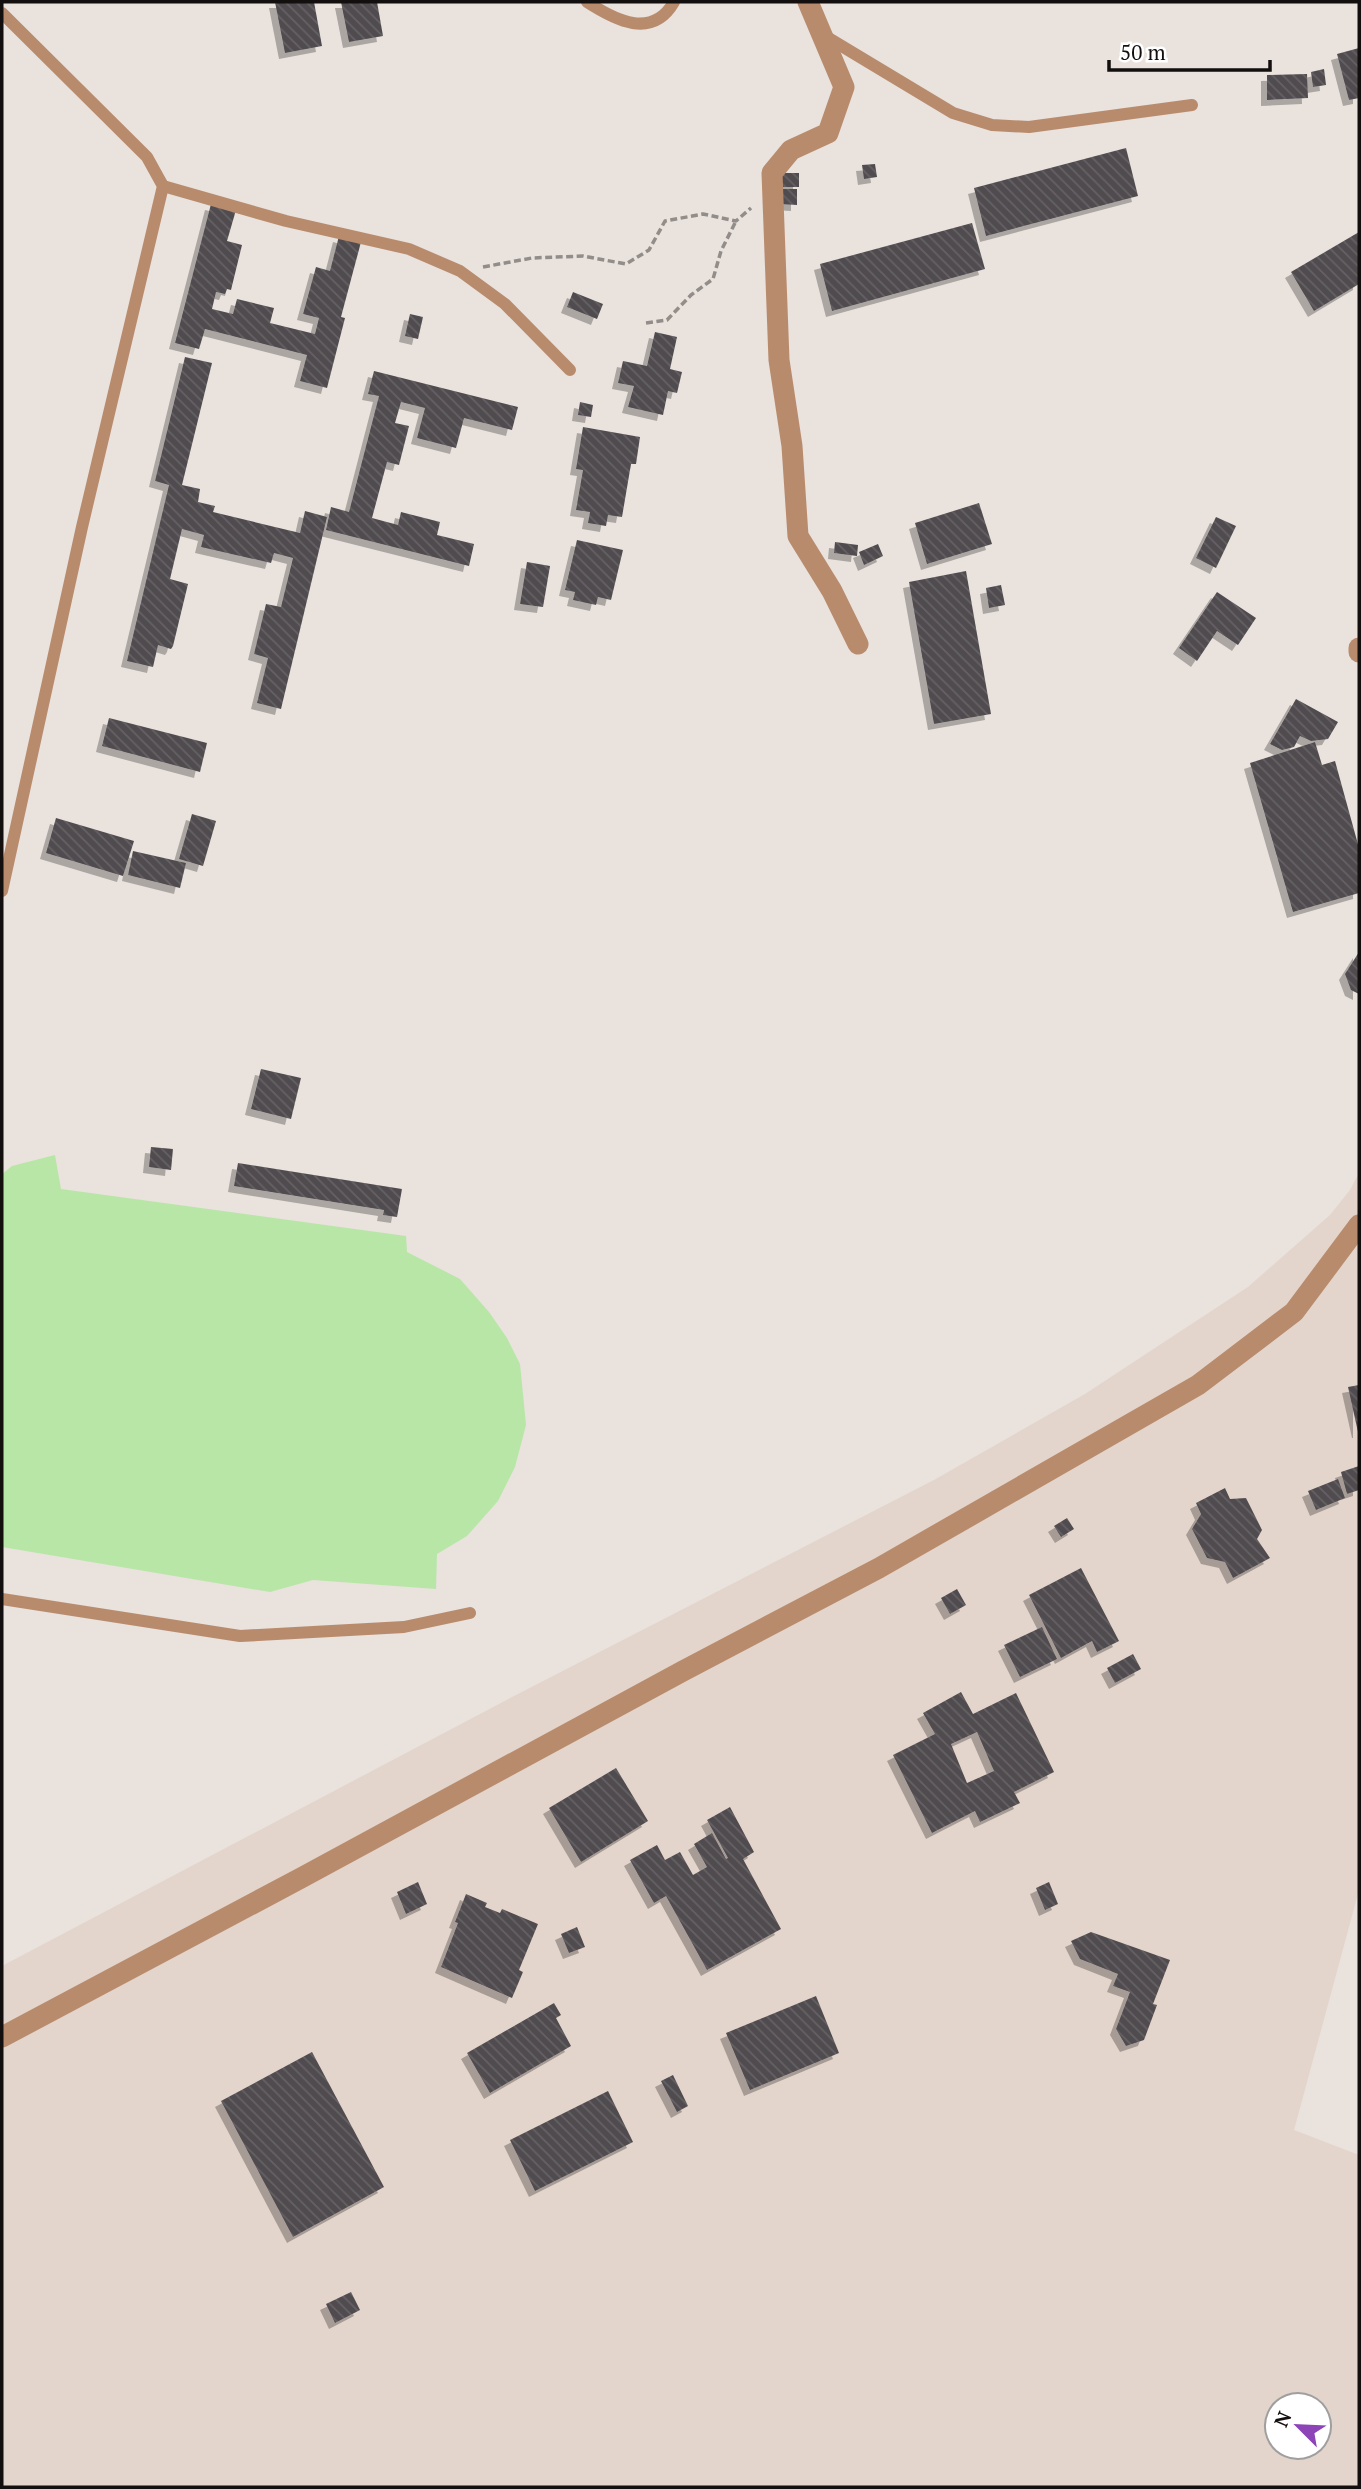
<svg xmlns="http://www.w3.org/2000/svg" width="1361" height="2489" viewBox="0 0 1361 2489" font-family="'PT Serif',serif">
  <style>
    .built { fill: #e3d5cb; fill-rule: evenodd }
    .pitch { fill: #b8e6a7 }
    .building { fill: url(#building-back-hatch); fill-rule: evenodd; filter: url(#shadow) }
    .lines { fill: none; stroke-linecap: round; stroke-linejoin: round }
    .path { stroke: #938d8a; stroke-width: 3.5; stroke-dasharray: 7 3.5; stroke-linecap: butt }
    .lane { stroke: #b98b6d; stroke-width: 12 }
    .street { stroke: #b98b6d; stroke-width: 21 }
  </style>
  <defs>
    <pattern id="building-back-hatch" width="6" height="6" patternUnits="userSpaceOnUse" patternTransform="scale(1.75)"><rect width="6" height="6" fill="#504b4f"/><path d="M-1 5l2 2M0 0l6 6M5-1l2 2" fill="none" stroke="#656164"/></pattern>
    <filter id="shadow"><feDropShadow dx="-6" dy="6" stdDeviation="0" flood-color="#0004"/></filter>
  </defs>
  <rect width="100%" height="100%" fill="#e9e2dd"/>
  <path class="built" d="M1359 1173V1890L1294 2130 1359 2155V2487H2V1966L518 1694 934 1480 1085 1394 1248 1287 1330 1215 1350 1190ZM1277 2405H1319V2447H1277Z"/>
  <polygon class="pitch" points="55,1155 61,1189 406,1236 407,1252 460,1279 489,1312 507,1338 520,1364 526,1425 515,1467 498,1501 467,1536 437,1554 436,1589 313,1580 270,1592 2,1547 2,1174 12,1166"/>
  <g class="building">
    <polygon points="275,2 314,2 322,46 285,53"/>
    <polygon points="341,2 377,2 383,36 349,42"/>
    <polygon points="1359,48 1359,98 1349,100 1337,54"/>
    <polygon points="1324,69 1326,85 1313,87 1311,72"/>
    <polygon points="1307,74 1308,98 1267,100 1267,75"/>
    <polygon points="1126,148 1138,196 986,236 974,188"/>
    <polygon points="875,164 877,177 864,179 862,165"/>
    <rect x="780" y="173" width="19" height="14"/>
    <polygon points="779,189 797,189 797,205 779,204"/>
    <polygon points="211,204 236,210 227,241 242,245 231,290 227,289 225,294 216,292 212,309 233,314 237,299 274,308 270,323 315,334 319,318 303,314 316,267 330,271 339,236 361,242 341,317 345,318 327,388 300,381 307,355 205,329 199,349 175,343"/>
    <polygon points="972,223 985,269 832,311 820,264"/>
    <polygon points="1359,232 1359,284 1314,311 1291,272"/>
    <polygon points="573,292 603,304 597,319 567,307"/>
    <polygon points="410,314 423,317 418,339 405,336"/>
    <polygon points="655,332 677,337 670,369 682,372 677,393 668,391 663,415 628,407 634,386 618,383 623,361 647,366"/>
    <polygon points="185,357 212,363 182,485 200,489 198,502 215,506 213,512 300,533 305,511 327,517 281,709 257,703 268,658 254,654 266,604 281,607 293,558 274,553 271,563 201,547 204,535 182,529 170,579 188,584 173,646 171,649 158,645 153,667 127,661 169,485 155,481"/>
    <polygon points="374,371 518,407 512,430 464,418 456,448 417,438 425,408 401,402 395,423 409,426 399,465 387,462 372,518 398,525 401,512 440,522 437,535 474,544 469,566 326,530 331,507 349,512 379,396 368,394"/>
    <polygon points="580,402 593,405 591,417 578,415"/>
    <polygon points="583,427 640,437 636,464 631,464 622,517 608,515 606,526 588,523 590,512 576,510 583,470 576,469"/>
    <polygon points="979,503 992,544 927,564 915,523"/>
    <polygon points="1216,517 1236,526 1216,568 1196,558"/>
    <polygon points="577,540 623,550 611,600 598,597 596,605 573,600 575,592 565,590"/>
    <polygon points="835,542 858,545 857,556 834,553"/>
    <polygon points="878,544 883,556 864,565 859,552"/>
    <polygon points="527,562 550,566 543,607 520,604"/>
    <polygon points="966,571 991,714 934,724 909,582"/>
    <polygon points="1001,585 1005,605 989,608 986,588"/>
    <polygon points="1217,592 1256,618 1238,645 1217,631 1197,661 1179,648"/>
    <polygon points="1296,699 1338,722 1328,739 1311,741 1300,736 1294,747 1282,750 1270,744"/>
    <polygon points="109,718 207,743 200,772 102,746"/>
    <polygon points="1315,742 1322,765 1335,761 1359,848 1359,893 1293,912 1250,763"/>
    <polygon points="192,814 216,821 203,866 179,859"/>
    <polygon points="56,818 134,841 123,876 46,853"/>
    <polygon points="133,851 186,863 180,888 128,875"/>
    <polygon points="1359,952 1359,994 1351,990 1345,974"/>
    <polygon points="261,1069 301,1078 291,1119 251,1109"/>
    <polygon points="151,1147 173,1149 171,1170 149,1167"/>
    <polygon points="238,1163 402,1189 397,1217 383,1215 384,1210 234,1186"/>
    <polygon points="1359,1385 1359,1432 1358,1432 1348,1387"/>
    <polygon points="1359,1466 1359,1490 1347,1494 1341,1472"/>
    <polygon points="1338,1479 1345,1498 1316,1510 1308,1491"/>
    <polygon points="1225,1488 1230,1499 1246,1498 1262,1530 1257,1539 1270,1558 1233,1578 1225,1562 1207,1558 1192,1529 1201,1514 1196,1503"/>
    <polygon points="1067,1518 1074,1529 1061,1537 1054,1526"/>
    <polygon points="1081,1568 1119,1641 1097,1652 1092,1641 1061,1658 1029,1595"/>
    <polygon points="957,1589 966,1605 950,1614 941,1598"/>
    <polygon points="1042,1627 1057,1659 1020,1677 1004,1645"/>
    <polygon points="1133,1654 1141,1669 1115,1683 1107,1668"/>
    <path d="M961 1692 973 1714 1016 1693 1054 1772 1014 1792 1020 1803 980 1822 975 1811 932 1833 893 1755 935 1734 923 1713ZM977 1732 994 1771 967 1783 951 1744Z"/>
    <polygon points="616,1768 648,1821 581,1862 549,1808"/>
    <polygon points="730,1807 754,1852 743,1859 781,1929 707,1970 666,1896 654,1903 630,1860 657,1845 665,1860 680,1852 693,1875 707,1867 694,1844 712,1833 726,1859 728,1858 707,1820"/>
    <polygon points="418,1882 427,1904 406,1914 397,1892"/>
    <polygon points="1049,1882 1058,1904 1045,1910 1036,1888"/>
    <polygon points="466,1894 487,1903 485,1907 500,1913 502,1909 538,1924 519,1970 523,1972 512,1998 441,1967 458,1923 455,1922"/>
    <polygon points="577,1927 585,1947 569,1953 561,1934"/>
    <polygon points="1091,1932 1170,1960 1153,2004 1157,2005 1144,2040 1126,2046 1116,2029 1130,1992 1113,1986 1118,1974 1080,1959 1071,1941"/>
    <polygon points="816,1996 839,2053 750,2090 726,2033"/>
    <polygon points="554,2003 561,2015 556,2018 571,2046 490,2093 467,2053"/>
    <polygon points="312,2052 384,2187 293,2237 221,2101"/>
    <polygon points="673,2075 688,2106 677,2112 661,2081"/>
    <polygon points="608,2091 633,2142 535,2191 510,2140"/>
    <polygon points="351,2292 360,2310 335,2323 326,2304"/>
  </g>
  <g class="lines">
    <g class="path">
      <polyline points="483,267 532,258 583,256 626,264 649,250 665,221 703,214 736,221 751,208"/>
      <polyline points="646,323 667,320 691,295 713,279 721,251 736,221"/>
    </g>
    <g class="lane">
      <path d="M587 2C615 20 652 40 674 2"/>
      <polyline points="2,13 147,157 163,186 82,527 2,891"/>
      <polyline points="825,36 953,113 992,125 1029,127 1192,105"/>
      <polyline points="163,186 286,221 409,249 460,271 505,304 570,370"/>
      <polyline points="2,1599 240,1636 404,1627 470,1613"/>
    </g>
    <g class="street">
      <polyline points="808,2 844,87 828,133 791,150 772,173 779,360 792,446 798,536 832,591 858,644"/>
      <polyline points="1359,648 1359,652"/>
      <polyline points="2,2037 301,1878 683,1671 879,1568 1198,1385 1294,1312 1359,1225"/>
    </g>
  </g>
  <rect width="1361" height="2489" fill="none" stroke="#120f0e" stroke-width="7"/>
  <g transform="translate(1298 2426) rotate(294)"><circle r="33" fill="#ffffff" stroke="#a09f9f" stroke-width="2"/>
  <path d="M0-5L12 26L0 18L-12 26Z" fill="#8c44b7"/>
  <text y="-10" font-size="19" font-weight="bold" text-anchor="middle" fill="#120f0e">N</text>
  </g>
  <path d="M1109 60v10h161v-10" fill="none" stroke="#120f0e" stroke-width="3.5"/>
  <text x="1120" y="60" font-size="21" fill="#120f0e" stroke="#ffffff" stroke-width="5" paint-order="stroke">50 m</text>
</svg>
